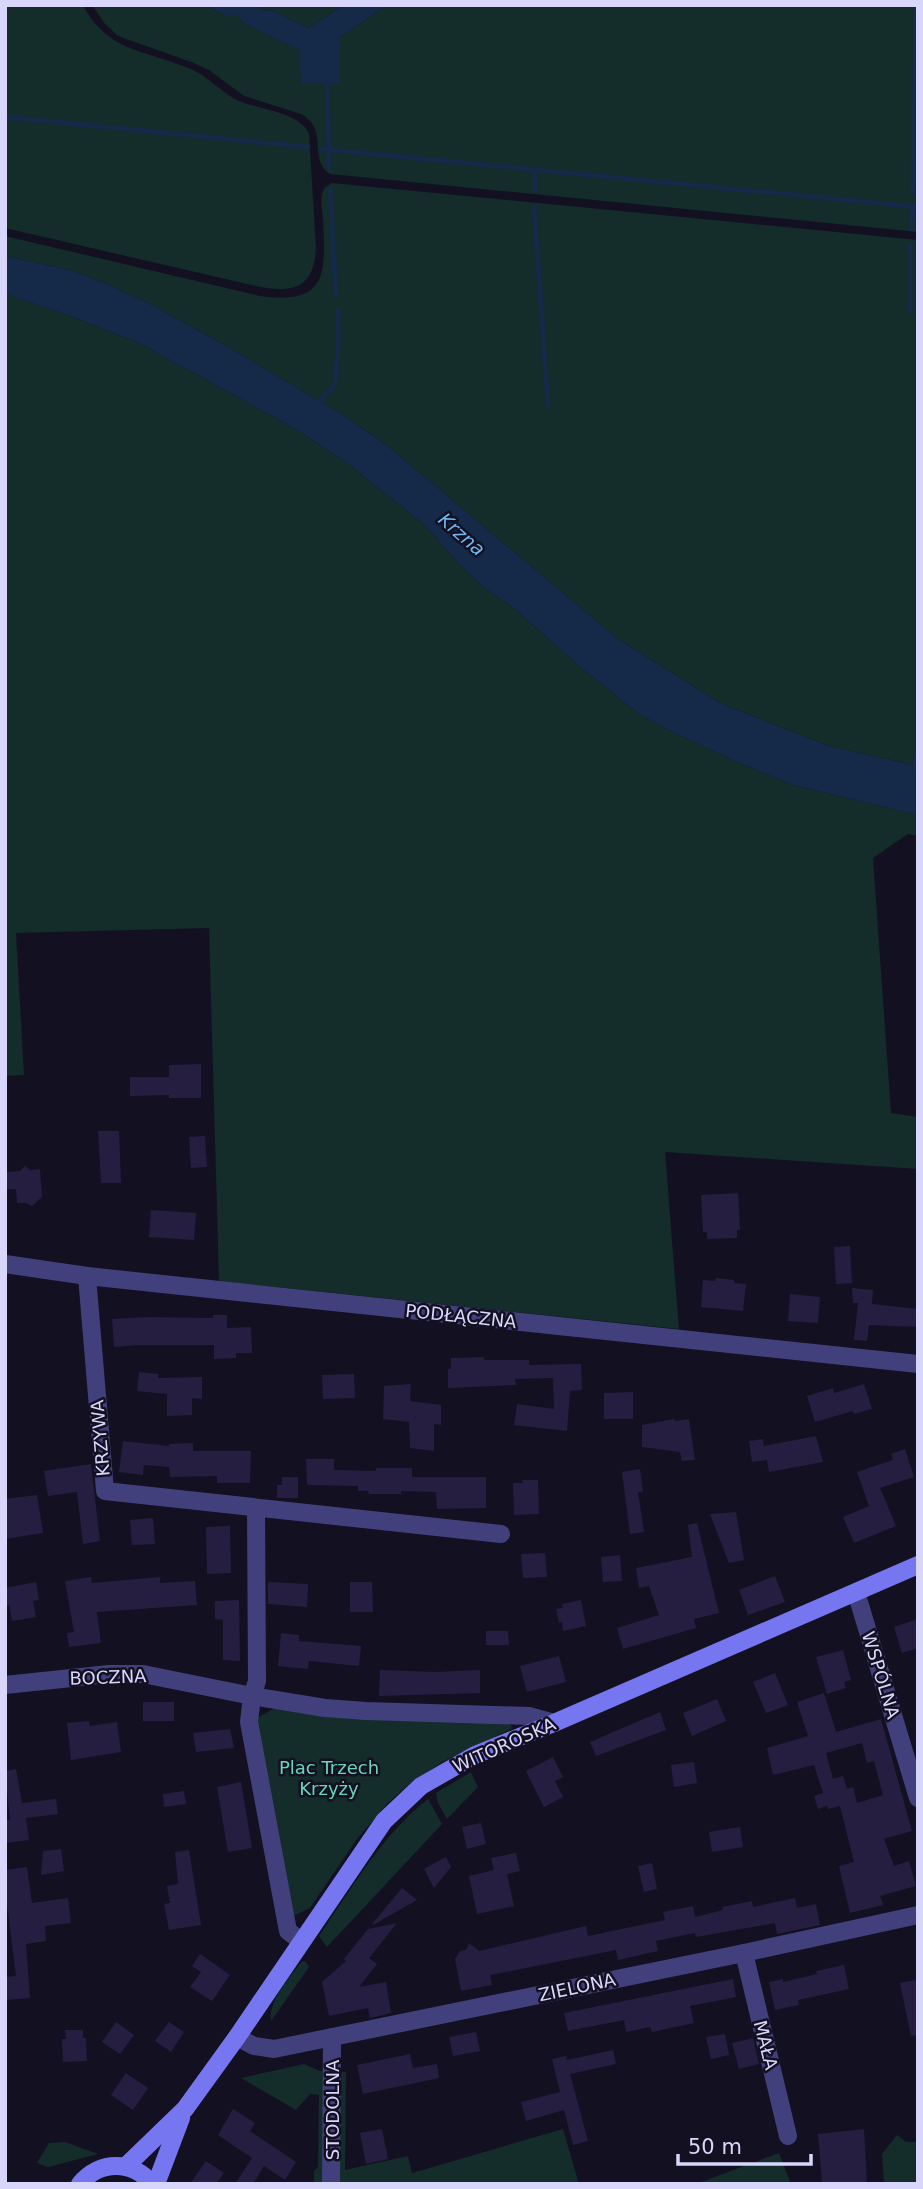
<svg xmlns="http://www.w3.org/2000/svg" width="923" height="2189" viewBox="0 0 923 2189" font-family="'DejaVu Sans',sans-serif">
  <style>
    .green { fill: #142c2a }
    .water { fill: #152a48 }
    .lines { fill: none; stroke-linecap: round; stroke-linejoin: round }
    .stream { stroke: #152a48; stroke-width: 5 }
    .building { fill: #251e41; fill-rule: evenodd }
    .street { stroke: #41407d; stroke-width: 18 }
    .secondary { stroke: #7776f1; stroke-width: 18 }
    .labels { text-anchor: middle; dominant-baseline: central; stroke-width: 5; stroke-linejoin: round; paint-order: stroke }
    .street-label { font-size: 18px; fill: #d9d6fb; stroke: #131022 }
    .park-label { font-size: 18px; fill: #69d4b7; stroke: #131022 }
    .water-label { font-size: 19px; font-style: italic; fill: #6eb7f0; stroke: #131022 }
  </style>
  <rect width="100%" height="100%" fill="#131022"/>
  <g class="green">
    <path d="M5 5H83C108 54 150 50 195 71 211 79 222 93 239 101 258 109 302 113 309 134L316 248C314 287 295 293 260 287L5 228Z"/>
    <path d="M92 5H204L225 15H237L242 22 300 50 302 84H340V37L387 5H918V232L330 174C307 159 330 130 301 114L244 96 209 70 194 63 118 36 105 24Z"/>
    <polygon points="258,5 344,5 308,28 274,11 261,10"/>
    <path d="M332 183 918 240V766L829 746 722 704 618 639 389 447 343 415 230 348 152 305 105 283 70 270 5 256V236L260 296C327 305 326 275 323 219 322 208 319 196 325 187Z"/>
    <polygon points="5,294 68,315 139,343 294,428 347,463 426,526 456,561 483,587 515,609 579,666 639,714 675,733 737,762 793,785 918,815 918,836 908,834 873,858 891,1113 918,1117 918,1169 665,1152 679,1329 219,1281 209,928 16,933 24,1075 5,1076"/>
    <polygon points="275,1708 509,1724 512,1726 511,1729 442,1762 408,1785 387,1804 357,1839 310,1908 293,1916 257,1718"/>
    <polygon points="471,1772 478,1787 447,1819 438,1803 436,1793"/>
    <path d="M428 1799 442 1824 327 1947 319 1936C352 1888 382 1835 428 1799Z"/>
    <path d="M305 1961 309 1967 271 2021C268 2000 290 1978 301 1962Z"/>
    <polygon points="304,2064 320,2071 325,2070 323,2184 314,2184 314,2171 318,2167 319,2095 310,2094 296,2110 241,2078"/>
    <polygon points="339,2072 346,2072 345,2170 408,2156 412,2173 563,2129 579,2184 337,2184"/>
    <polygon points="897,2135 906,2142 918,2142 918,2184 884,2184 882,2154"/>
    <polygon points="65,2142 98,2154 48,2167 37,2163 49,2143"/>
    <polygon points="779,2153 791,2184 696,2184"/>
  </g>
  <g class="water">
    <polygon points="204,5 258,5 261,10 274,11 308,28 344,5 387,5 340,37 340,84 301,84 299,50 242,22 237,15 225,15"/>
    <polygon points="5,256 70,270 105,283 152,305 230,348 343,415 389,447 618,639 722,704 829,746 918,766 918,815 793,785 737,762 675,733 639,714 579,666 515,609 483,587 456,561 426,526 347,463 294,428 139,343 68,315 5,294"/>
  </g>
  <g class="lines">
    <g class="stream">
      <polyline points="327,84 329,167"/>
      <polyline points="5,117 308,147"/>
      <polyline points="322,149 918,207"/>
      <polyline points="330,189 336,296"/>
      <polyline points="535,190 535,170"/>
      <polyline points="913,192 916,5"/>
      <polyline points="534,207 548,405"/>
      <polyline points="911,229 913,207"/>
      <polyline points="910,311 910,245"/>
      <polyline points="317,405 335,384 338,351 338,310"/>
      <polyline points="913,772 918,751"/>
    </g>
  </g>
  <g class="building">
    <polygon points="201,1064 201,1098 169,1098 169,1095 130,1096 130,1077 169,1077 169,1065"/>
    <polygon points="98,1131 119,1131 121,1183 101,1183"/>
    <polygon points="205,1136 207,1167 191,1168 189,1137"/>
    <polygon points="25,1166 30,1170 40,1169 42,1197 32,1206 26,1203 17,1203 16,1189 5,1189 5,1172 20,1171"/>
    <polygon points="738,1193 740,1230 737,1230 737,1238 707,1239 707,1232 703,1232 701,1195"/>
    <polygon points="151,1210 196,1213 194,1240 149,1237"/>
    <polygon points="850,1246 852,1283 836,1284 834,1247"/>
    <polygon points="716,1278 734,1280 734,1283 746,1284 743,1311 701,1307 703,1280 715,1281"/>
    <polygon points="852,1288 873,1290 872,1304 918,1309 918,1327 869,1325 867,1341 854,1340 858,1303 853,1303"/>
    <polygon points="790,1294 820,1297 818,1323 788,1321"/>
    <polygon points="213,1315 227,1315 227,1328 251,1327 252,1353 236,1353 236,1358 214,1359 214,1345 137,1345 114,1347 112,1319 147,1317 213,1318"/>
    <polygon points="484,1357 484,1360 529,1360 529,1365 581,1364 582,1390 570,1391 567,1431 514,1425 517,1404 554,1409 553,1378 515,1379 516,1385 448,1388 448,1369 451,1369 451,1358"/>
    <polygon points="139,1372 158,1374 158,1378 202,1377 202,1399 192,1398 192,1415 167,1416 167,1394 137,1391"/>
    <polygon points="354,1374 355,1398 323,1399 322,1375"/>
    <polygon points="411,1384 410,1401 441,1405 441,1425 434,1424 434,1451 410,1448 409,1422 383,1419 384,1386"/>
    <polygon points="864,1384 872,1409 854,1414 853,1411 815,1422 807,1396 833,1388 834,1393"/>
    <polygon points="633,1392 633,1419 604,1419 604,1393"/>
    <polygon points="674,1419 675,1421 689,1419 695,1460 682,1461 680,1452 642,1447 642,1425"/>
    <polygon points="816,1436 823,1462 769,1472 767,1460 752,1462 749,1441 763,1439 764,1446"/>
    <polygon points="123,1441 169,1446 169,1444 193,1443 193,1451 251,1451 250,1483 217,1483 217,1476 170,1477 169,1467 144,1465 143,1475 119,1472"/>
    <polygon points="905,1449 914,1477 880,1488 896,1526 854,1543 843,1517 869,1506 857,1472 893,1460 891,1454"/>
    <polygon points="306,1459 334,1459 334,1470 376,1471 376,1468 412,1468 412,1477 486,1477 486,1508 437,1509 436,1492 401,1491 401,1494 369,1494 368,1491 358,1491 358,1486 307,1485"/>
    <polygon points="91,1464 100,1541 83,1544 77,1492 48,1496 44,1471"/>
    <polygon points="640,1469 643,1492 638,1492 644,1532 630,1534 622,1472"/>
    <polygon points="282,1477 298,1477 298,1498 277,1498 277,1485 282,1485"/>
    <polygon points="522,1480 538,1480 539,1514 514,1515 513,1483 523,1483"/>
    <polygon points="37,1495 43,1533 5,1539 5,1499"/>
    <polygon points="736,1512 744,1560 729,1563 710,1514"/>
    <polygon points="153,1518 155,1544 132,1545 130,1520"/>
    <polygon points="697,1523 719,1613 694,1619 696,1628 623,1649 617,1628 659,1615 649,1586 639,1588 636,1568 692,1557 688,1525"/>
    <polygon points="230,1526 231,1573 207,1574 206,1527"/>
    <polygon points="545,1553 547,1577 523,1578 521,1554"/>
    <polygon points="620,1555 622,1581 603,1582 601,1557"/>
    <polygon points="775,1576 785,1602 748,1615 739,1590"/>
    <polygon points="91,1577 92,1583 160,1577 160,1583 195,1581 197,1605 97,1612 101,1643 69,1647 67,1633 74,1632 65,1581"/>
    <polygon points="36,1582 39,1600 33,1601 36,1617 12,1621 9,1605 5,1606 5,1588"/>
    <polygon points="268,1582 308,1584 307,1607 268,1604"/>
    <polygon points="350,1582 372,1582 373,1612 350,1612"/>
    <polygon points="239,1600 240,1661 223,1660 223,1620 215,1619 215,1601"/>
    <polygon points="581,1600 586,1626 563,1631 562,1622 559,1623 556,1609 563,1608 562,1604"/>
    <polygon points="918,1619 918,1648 902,1653 894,1627"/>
    <polygon points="486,1631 508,1631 509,1645 486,1645"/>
    <polygon points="281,1633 299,1635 299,1641 361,1646 359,1666 309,1661 308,1669 278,1666"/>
    <polygon points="843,1650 851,1680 844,1682 846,1688 827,1694 816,1657"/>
    <polygon points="559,1656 566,1682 527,1692 520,1666"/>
    <polygon points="380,1670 434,1672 480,1670 480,1693 379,1696"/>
    <polygon points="775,1673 788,1705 766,1713 753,1682"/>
    <path d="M824 1693 836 1732 881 1719 912 1831 884 1839 894 1866 909 1861 916 1886 880 1896 883 1905 850 1913 839 1866 854 1862 840 1806 828 1809 827 1806 818 1809 814 1796 823 1793 814 1765 773 1775 767 1748 808 1736 797 1702ZM862 1743 867 1763 874 1761 883 1795 857 1803 853 1787 847 1789 843 1776 833 1779 826 1753Z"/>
    <polygon points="717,1699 726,1721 692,1736 683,1713"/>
    <rect x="143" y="1702" width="31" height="19"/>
    <polygon points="660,1712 666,1730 596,1756 590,1742"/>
    <polygon points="89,1721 90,1726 117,1722 121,1752 71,1760 67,1723"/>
    <polygon points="230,1729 234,1748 196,1752 193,1733"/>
    <polygon points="553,1757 563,1777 555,1781 563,1797 544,1807 526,1771"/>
    <polygon points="694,1762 697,1783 674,1787 671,1765"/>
    <polygon points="16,1769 22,1803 56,1799 58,1814 26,1818 29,1840 6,1843 5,1820 10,1820 5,1771"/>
    <polygon points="241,1782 252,1848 228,1852 217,1787"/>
    <polygon points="184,1791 186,1804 164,1807 163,1794"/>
    <polygon points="481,1823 486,1844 467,1849 462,1827"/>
    <polygon points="740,1827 743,1847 712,1852 709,1832"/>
    <polygon points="61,1849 64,1871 41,1875 43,1851"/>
    <polygon points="189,1850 201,1925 169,1930 164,1904 170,1903 167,1886 178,1884 175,1852"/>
    <polygon points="516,1853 520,1871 507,1874 514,1906 477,1914 469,1876 494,1870 491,1858"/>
    <polygon points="446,1857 451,1867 434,1888 424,1869"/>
    <polygon points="652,1863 657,1889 644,1892 638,1866"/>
    <polygon points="27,1867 32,1903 68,1898 71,1923 45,1926 46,1941 26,1944 30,1998 5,2000 5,1977 16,1976 5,1888 5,1870"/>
    <polygon points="402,1888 417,1900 373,1925 372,1924"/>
    <polygon points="795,1898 797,1908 816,1904 820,1925 777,1934 775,1923 696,1937 695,1933 656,1941 658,1951 618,1960 616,1950 490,1975 492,1985 461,1991 455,1959 460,1951 466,1950 469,1943 479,1951 586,1926 588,1936 665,1920 663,1912 693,1906 695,1917 723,1910 722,1907 752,1901 753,1907"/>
    <polygon points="397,1923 369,1958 377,1964 359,1987 386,1982 391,2013 370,2018 368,2008 329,2016 322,1982 346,1961 344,1959 368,1929"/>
    <polygon points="200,1954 230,1975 212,2001 190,1987 201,1972 192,1966"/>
    <polygon points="844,1965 849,1989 798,2000 799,2005 775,2010 769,1982 783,1979 783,1982 817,1974 816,1971"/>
    <polygon points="733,1979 736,1997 690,2006 694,2023 652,2032 650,2027 626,2032 624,2020 568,2031 564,2013"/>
    <polygon points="916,1980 918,1990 918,2035 911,2036 900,1983"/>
    <polygon points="116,2022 134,2035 120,2054 102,2042"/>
    <polygon points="169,2022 184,2032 171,2052 155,2041"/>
    <polygon points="65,2030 83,2030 83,2038 86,2038 87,2061 63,2062 62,2039 66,2039"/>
    <polygon points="476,2032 480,2051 453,2056 449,2037"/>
    <polygon points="725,2034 729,2055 711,2059 706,2037"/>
    <polygon points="753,2038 759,2064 739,2069 732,2043"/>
    <polygon points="613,2050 616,2064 570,2074 588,2141 573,2145 564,2110 526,2121 521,2102 560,2092 552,2059 566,2056 567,2060"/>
    <polygon points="410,2054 413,2068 437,2064 439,2078 363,2094 357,2065"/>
    <polygon points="126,2073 148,2088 133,2110 111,2095"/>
    <polygon points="233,2109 255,2123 250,2131 296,2162 285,2180 264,2166 253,2184 235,2184 252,2158 218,2135"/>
    <polygon points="382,2129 388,2159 366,2164 360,2133"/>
    <polygon points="864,2129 867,2184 822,2183 818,2134"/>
    <polygon points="206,2161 224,2173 216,2184 190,2184"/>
  </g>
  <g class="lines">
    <g class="street">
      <polyline points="5,1264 87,1276 918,1364"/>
      <polyline points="87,1276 105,1491 501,1534"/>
      <polyline points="256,1509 257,1681 252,1696 249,1722 288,1931 301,1941"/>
      <polyline points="856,1592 918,1798"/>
      <polyline points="5,1685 109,1674 143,1674 252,1696 325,1708 366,1711 529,1716 554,1723"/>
      <polyline points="744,1953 788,2136"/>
      <polyline points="237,2037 254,2046 274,2049 744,1953 918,1915"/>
      <polyline points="331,2184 332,2037"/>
    </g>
    <g class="secondary">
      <polyline points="126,2166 185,2109 237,2037 384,1821 421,1786 475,1755 554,1723 918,1565"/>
      <path d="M80 2184C99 2160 133 2160 152 2184"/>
      <polyline points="156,2184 181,2118"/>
    </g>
  </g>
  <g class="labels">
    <g class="street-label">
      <text transform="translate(461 1316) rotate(6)">PODŁĄCZNA</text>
      <text transform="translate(100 1438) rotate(-95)">KRZYWA</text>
      <text transform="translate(881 1675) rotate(73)">WSPÓLNA</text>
      <text transform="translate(108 1677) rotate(-2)">BOCZNA</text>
      <text transform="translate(504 1745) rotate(-24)">WITOROSKA</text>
      <text transform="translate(577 1987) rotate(-12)">ZIELONA</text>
      <text transform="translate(766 2045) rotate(76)">MAŁA</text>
      <text transform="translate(332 2110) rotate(-90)">STODOLNA</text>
    </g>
    <g class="park-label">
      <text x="329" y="1767">Plac Trzech<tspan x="329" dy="21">Krzyży</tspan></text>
    </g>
    <g class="water-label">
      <text transform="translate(462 534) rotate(41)">Krzna</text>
    </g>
  </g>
  <rect width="923" height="2189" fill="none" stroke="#d9d6fb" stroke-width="14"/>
  <path d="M678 2154v10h133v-10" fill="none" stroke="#d9d6fb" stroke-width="3.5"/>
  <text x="688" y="2154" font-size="21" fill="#d9d6fb" stroke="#131022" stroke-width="5" paint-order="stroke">50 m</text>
</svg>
